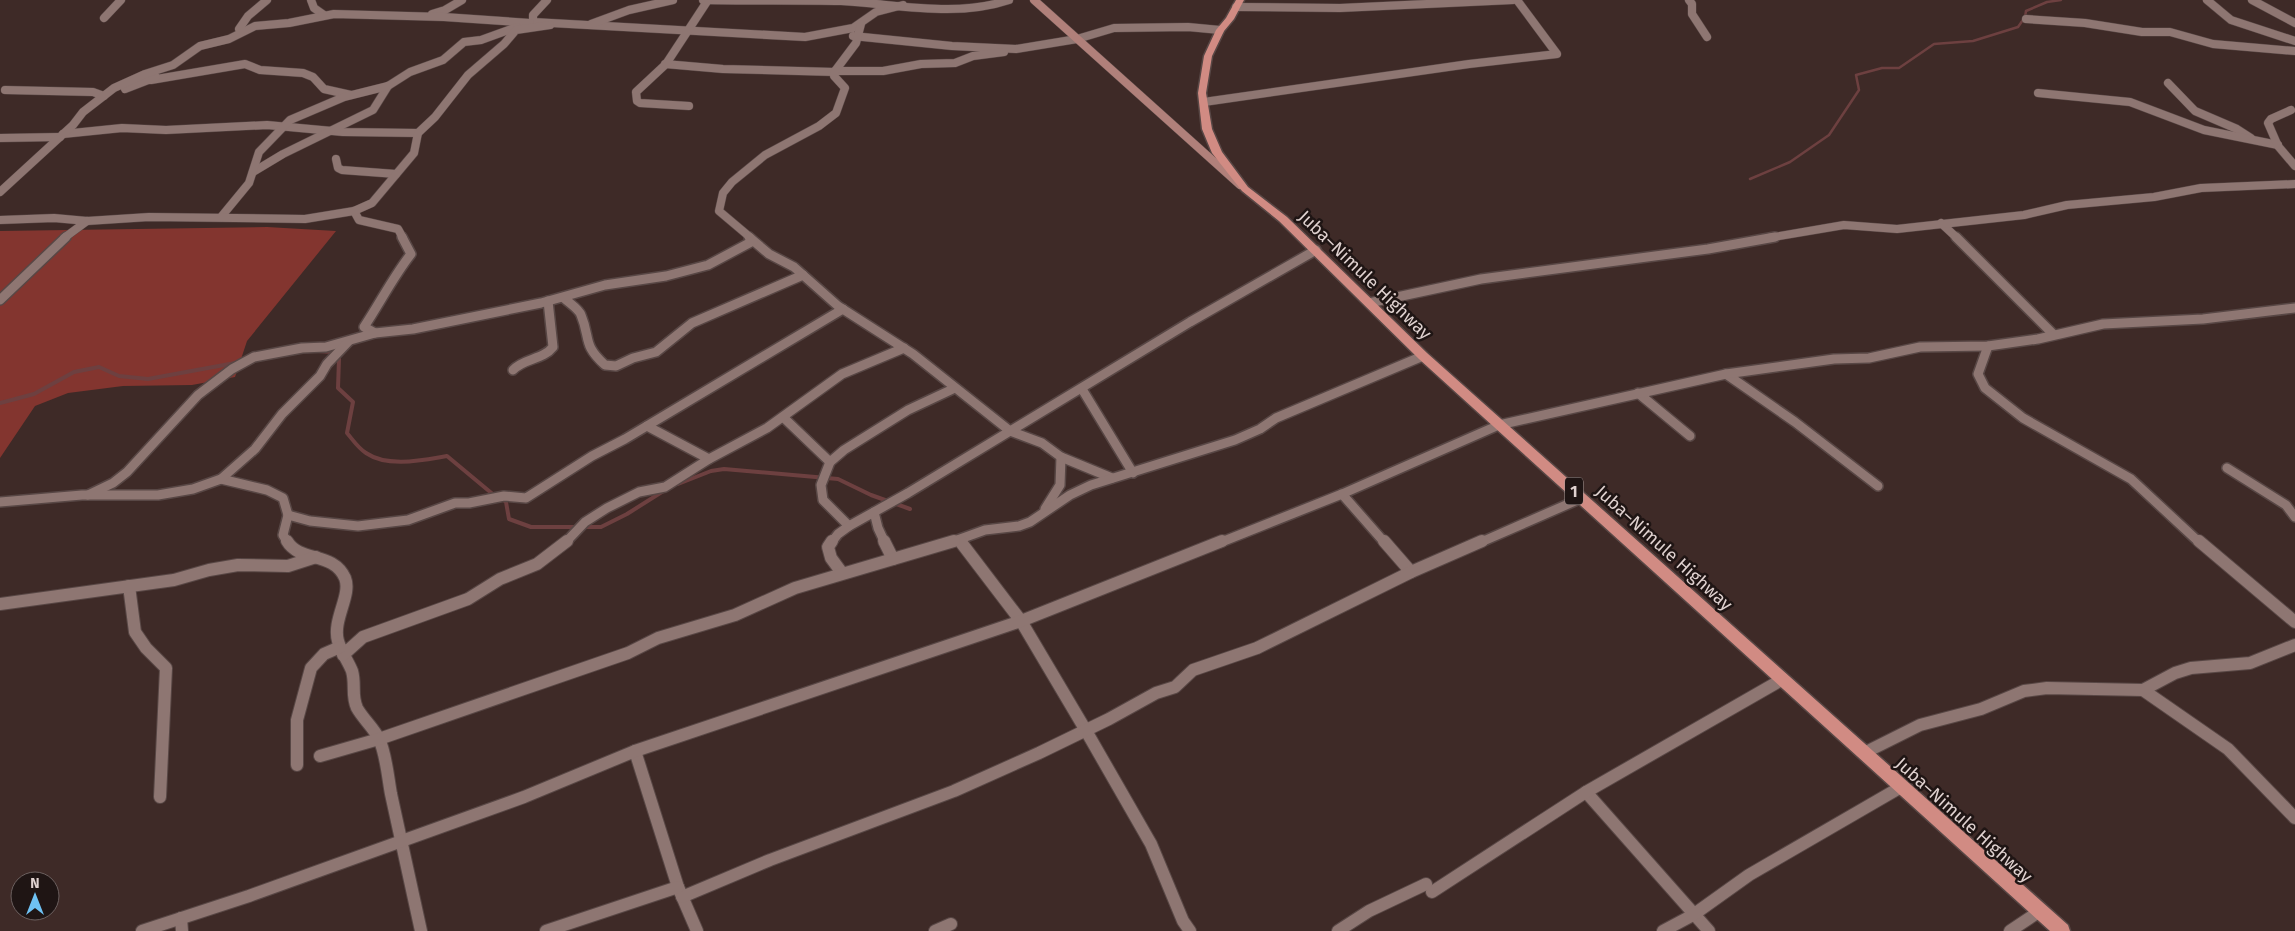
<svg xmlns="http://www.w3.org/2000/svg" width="2295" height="931" viewBox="0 0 2295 931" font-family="'Fira Sans',sans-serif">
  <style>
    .green { fill: #83352f }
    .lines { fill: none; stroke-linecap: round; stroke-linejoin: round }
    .stream-far1 { stroke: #6d4040; stroke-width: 2.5 }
    .stream { stroke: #6d4040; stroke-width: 4 }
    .street-far2-casing { stroke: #584745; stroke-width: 9 }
    .street-far1-casing { stroke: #584745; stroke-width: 12 }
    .street-casing { stroke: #584745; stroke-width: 14 }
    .secondary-casing { stroke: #584745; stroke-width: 9 }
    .primary-casing { stroke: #584745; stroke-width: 3 }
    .street-far2 { stroke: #8e7672; stroke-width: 8 }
    .street-far1 { stroke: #8e7672; stroke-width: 9 }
    .street { stroke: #8e7672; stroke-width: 12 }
    .secondary { stroke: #b0807a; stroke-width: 8 }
    .primary { fill: #d18b83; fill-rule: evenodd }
    .labels { text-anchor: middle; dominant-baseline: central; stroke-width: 5; stroke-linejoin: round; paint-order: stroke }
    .shield { fill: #1f1514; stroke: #a59997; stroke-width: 1 }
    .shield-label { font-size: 16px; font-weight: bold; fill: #dfd1cf }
    .street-label { font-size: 18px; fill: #dfd1cf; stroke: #1f1514 }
  </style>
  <rect width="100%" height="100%" fill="#3e2a27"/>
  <polygon class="green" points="267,227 336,231 247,341 235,377 192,385 123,386 68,393 35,406 0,458 0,231"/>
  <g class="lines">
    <polyline class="stream-far1" points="1750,179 1790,162 1829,135 1859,90 1856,75 1882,68 1899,68 1934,44 1973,41 2018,27 2025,17 2026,11 2047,2 2061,0"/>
    <g class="stream">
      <path d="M318 351 331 352 339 359 338 388 353 402 347 433C353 440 358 448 366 453 388 468 423 460 447 456L495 496"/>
      <polyline points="0,403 34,394 74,372 99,367 119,376 148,379 235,363"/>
      <polyline points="678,484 711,471 724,469 838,479 871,495 910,509"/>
      <polyline points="502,499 506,502 509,519 531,527 601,527 627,514 665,490"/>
    </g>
    <defs>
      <g id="street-far2">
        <polyline points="311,0 314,8 324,15"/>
        <polyline points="547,0 533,15 533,22 805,37 853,28 876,12 903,5"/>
        <path d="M703 0C749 1 795 0 841 1 896 4 956 18 1009 0"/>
        <polyline points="1689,0 1692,4 1692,14 1707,37"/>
        <polyline points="2207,0 2231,20 2295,41"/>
        <polyline points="2252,0 2295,23"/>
        <polyline points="1236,7 1340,8 1513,0"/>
        <polyline points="432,14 445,10 462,0"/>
        <polyline points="104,18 121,0"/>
        <polyline points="2026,19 2085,23 2142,32 2170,32 2213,44 2295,51"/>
        <polyline points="591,24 629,10 673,0"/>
        <polyline points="240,32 239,29 248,16 267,0"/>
        <polyline points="853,36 952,46 1016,49 1077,39 1114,28 1188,27 1220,30"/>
        <polyline points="665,64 723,69 835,72"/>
        <polyline points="835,71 883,71 921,64 955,63 973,56 1004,52"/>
        <polyline points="151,80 245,64 260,70 303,73 313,77 324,89 351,95"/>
        <polyline points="2168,83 2195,111 2237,129 2251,138"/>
        <polyline points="125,89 156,77"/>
        <polyline points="5,90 93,92 104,96"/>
        <polyline points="2038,93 2130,102 2204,130 2278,145"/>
        <polyline points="1204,102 1469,64 1557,54 1517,0"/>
        <polyline points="689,106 640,103 637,101 636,92 666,64 708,0"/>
        <polyline points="2291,110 2271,119 2268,123 2278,146 2295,166"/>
        <polyline points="63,134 122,128 166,130 267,125 343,132 418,133"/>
        <polyline points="0,138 60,137"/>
        <polyline points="336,159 338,168 342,170 396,174"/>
        <polyline points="253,172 283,154 373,110 388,86"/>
        <polyline points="0,192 73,125 83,112 114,88 145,74 173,65 200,46 229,39 255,26 289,23 334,14 444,17 530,23"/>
        <polyline points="354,211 359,220 398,229 403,238"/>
        <polyline points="221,217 249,183 259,152 290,120 344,97 388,86 410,72 443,60 464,42 481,40 517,27"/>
        <polyline points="0,220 54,218 87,221 149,217 305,219 354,211 372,203 414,153 418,133 435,117 468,75 504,44 516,30 550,25"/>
        <polyline points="1941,223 1957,238"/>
        <polyline points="64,238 87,221"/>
        <polyline points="751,238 719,211 723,193 732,182 765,155 819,126 836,113 845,88 834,76 835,71 856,43 861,24"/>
        <polyline points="1768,238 1844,225 1897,229 2024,215 2067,205 2154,197 2201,188 2295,184"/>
      </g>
      <g id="street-far1">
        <polyline points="749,237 769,254 794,267 838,306 913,354 1010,431 1042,443 1061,457 1112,478"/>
        <polyline points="1956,237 2053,334"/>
        <path d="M564 298C569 303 579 309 581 315 591 339 582 344 605 365L616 366 633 358 656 352 692 323 803 275"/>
        <polyline points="0,300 66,237"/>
        <polyline points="1369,303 1481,279 1708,249 1775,237"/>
        <path d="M375 333 364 327C380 303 393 277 411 254L402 237"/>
        <polyline points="1988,346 1978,374 1985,388 2023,418 2131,479 2200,543"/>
        <path d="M513 370C524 358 543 360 553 347L548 301"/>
        <polyline points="1726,374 1795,422 1878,486"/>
        <polyline points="1082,389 1133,473"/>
        <polyline points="1638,393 1690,436"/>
        <polyline points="783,417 830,462"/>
        <polyline points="647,426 709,459"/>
        <polyline points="2227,468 2286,505 2295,517"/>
        <polyline points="221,479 267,490 283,498 288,515 283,535 288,543"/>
        <polyline points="1342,494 1385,543"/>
        <polyline points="88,495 113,483 127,472 198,395 232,369 254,357 302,348 326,347 375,333 413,329 541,303 605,285 666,276 708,265 753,241"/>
        <polyline points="0,502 82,495 158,495 193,489 221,479 255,449 282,414 320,376 327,364 348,342"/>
        <polyline points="1045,509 1060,485 1061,457"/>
        <polyline points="874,512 878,528 885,543"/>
        <polyline points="288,515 310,521 358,526 408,520 455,503 469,503 504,496 526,498 592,456 625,439 843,309"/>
        <polyline points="849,526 823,500 821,485 830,462 844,450 908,410 955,388"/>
        <polyline points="959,540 961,543"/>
        <polyline points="565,543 585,522 607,508 639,492 665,487 709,459 767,428 842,374 904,348"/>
        <polyline points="831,543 838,534 849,526 908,493 1190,322 1316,250"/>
        <polyline points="949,543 985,530 1019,526 1030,522 1070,495 1091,485 1235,440 1260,429 1276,418 1423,356"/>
        <polyline points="1219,543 1342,494 1499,425 1726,374 1834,359 1869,358 1920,347 1988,346 2038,339 2103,324 2203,319 2295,308"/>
        <polyline points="1479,543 1582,498"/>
      </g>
      <g id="street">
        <path d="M287 541C300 563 333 551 345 578 352 595 332 620 338 641 341 652 348 661 352 671 356 685 351 695 357 708 363 719 374 728 379 739 386 753 388 778 391 794 401 840 411 885 421 931"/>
        <polyline points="832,541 828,547 831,558 842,573"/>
        <polyline points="884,541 893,559"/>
        <polyline points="960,541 1021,621 1085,729 1151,844 1183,921 1190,931"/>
        <polyline points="1384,541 1411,572"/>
        <polyline points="2199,541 2295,622"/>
        <polyline points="129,586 135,632 146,648 166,668 160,797"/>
        <polyline points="0,604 174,580 209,570 238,565 288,566 316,557"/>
        <polyline points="343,655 363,637 468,599 500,579 537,564 567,541"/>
        <polyline points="2143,690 2228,749 2295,818"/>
        <polyline points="635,751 678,887 697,931"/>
        <polyline points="1864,753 1920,725 1981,709 2024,691 2047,688 2143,690 2175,673 2191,668 2250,663 2295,645"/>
        <polyline points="320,756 379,739 628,653 658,638 735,615 795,588 954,541"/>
        <polyline points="297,765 297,720 311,668 324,654 340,647"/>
        <polyline points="1586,792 1709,931"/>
        <polyline points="1432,892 1586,792 1783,679"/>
        <polyline points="682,897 770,860 954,791 1039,753 1109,719 1156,693 1175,687 1193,670 1257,648 1411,572 1482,541"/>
        <polyline points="181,918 182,931"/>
        <polyline points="142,931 249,896 524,797 635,751 1021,621 1222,541"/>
        <polyline points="546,931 678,887"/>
        <polyline points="935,931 951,924"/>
        <polyline points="1338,931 1369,911 1426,884"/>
        <polyline points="1663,931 1693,915 1749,875 1901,787"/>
        <polyline points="2010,931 2040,911"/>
      </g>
      <polyline id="secondary" points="1034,0 1240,185"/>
      <polygon id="primary" points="1236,0 1244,0 1234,19 1224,31 1212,56 1206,93 1212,129 1222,152 1248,187 1287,217 1427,353 2068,925 2070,931 2050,931 1419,359 1279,221 1242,191 1212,153 1202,129 1198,93 1204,56 1216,30 1226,18"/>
    </defs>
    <use href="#street-far2" class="street-far2-casing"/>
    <use href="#street-far1" class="street-far1-casing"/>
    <use href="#street" class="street-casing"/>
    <use href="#secondary" class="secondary-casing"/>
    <use href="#primary" class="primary-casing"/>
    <use href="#street-far2" class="street-far2"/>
    <use href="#street-far1" class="street-far1"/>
    <use href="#street" class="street"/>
    <use href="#secondary" class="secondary"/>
    <use href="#primary" class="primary"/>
  </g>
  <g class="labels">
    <rect class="shield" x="1565" y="477.5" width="18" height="27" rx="4"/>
    <g class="shield-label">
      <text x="1574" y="491">1</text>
    </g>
    <g class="street-label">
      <text transform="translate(1365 275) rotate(44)">Juba–Nimule Highway</text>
      <text transform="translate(1664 548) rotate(42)">Juba–Nimule Highway</text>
      <text transform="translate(1964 820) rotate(42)">Juba–Nimule Highway</text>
    </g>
  </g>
  <g transform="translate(35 896)"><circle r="24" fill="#1f1514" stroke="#6c605f"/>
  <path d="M0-4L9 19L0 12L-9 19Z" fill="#6fc2f4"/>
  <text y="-8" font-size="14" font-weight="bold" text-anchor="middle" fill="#dfd1cf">N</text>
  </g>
</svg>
